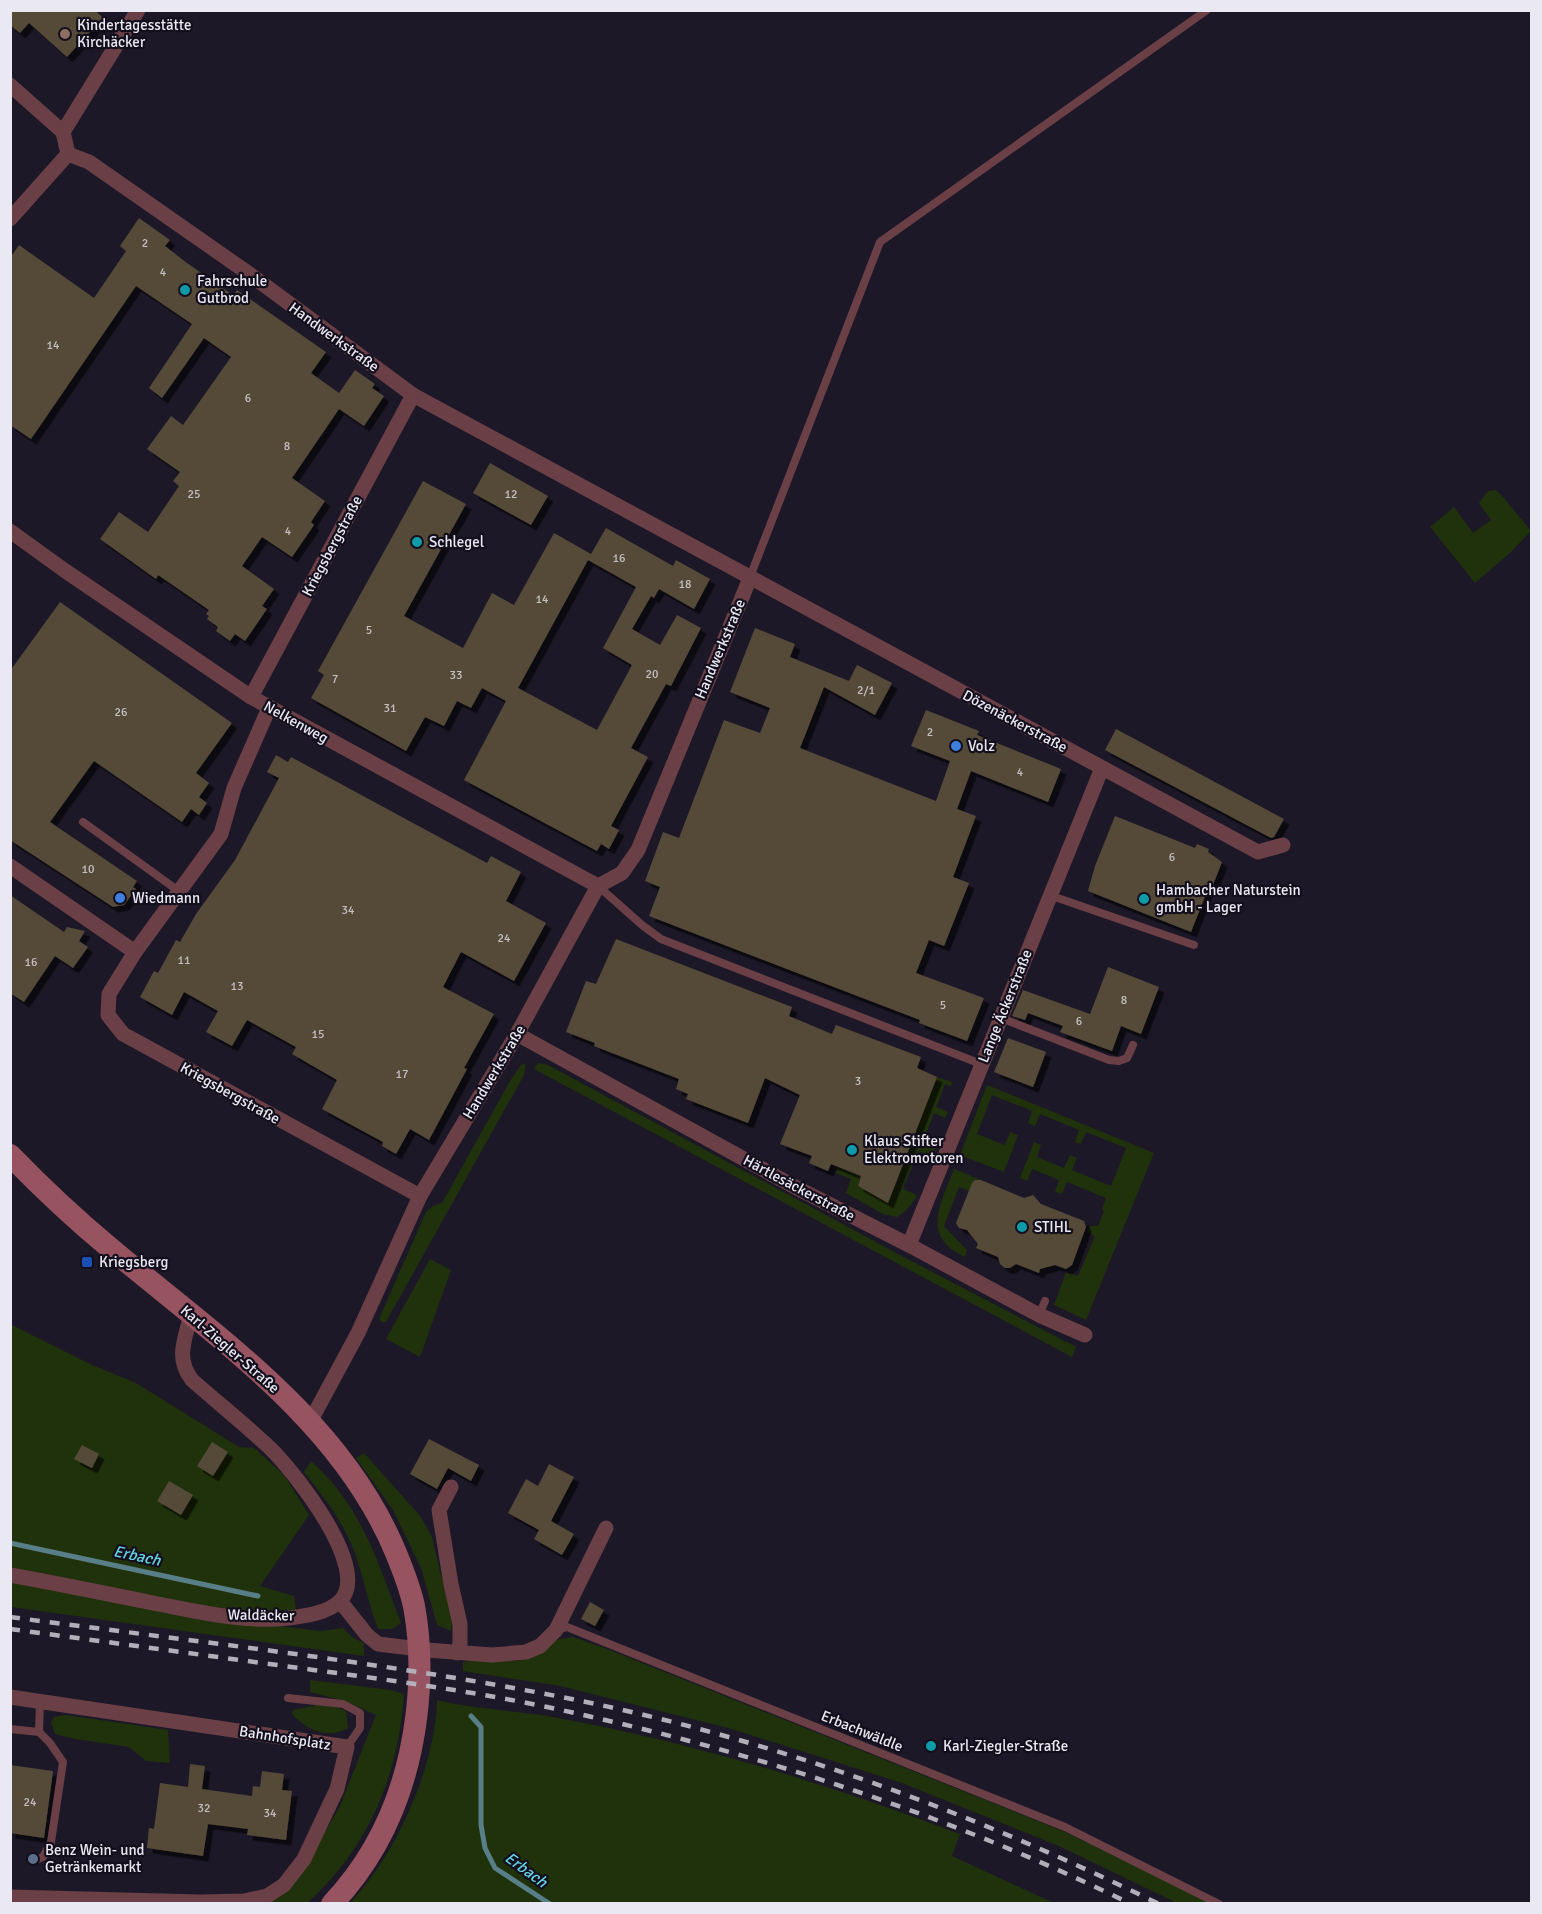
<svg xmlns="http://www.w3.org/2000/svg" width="1542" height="1914" viewBox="0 0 1542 1914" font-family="Signika,sans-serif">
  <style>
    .green { fill: #20320b }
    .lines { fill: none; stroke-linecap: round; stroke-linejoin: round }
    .stream { stroke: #587f88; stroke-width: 5 }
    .building { fill: #544939; fill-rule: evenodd; filter: url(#shadow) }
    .lane { stroke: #6a3f46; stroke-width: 8 }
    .street { stroke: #6a3f46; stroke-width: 15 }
    .secondary { stroke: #97535f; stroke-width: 22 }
    .rail { stroke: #b2afbb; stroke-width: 4.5; stroke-dasharray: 10 10; stroke-linecap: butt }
    .education-dot { fill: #8d6e63; stroke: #130f1d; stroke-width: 2 }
    .culture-dot { fill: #0f9aa8; stroke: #130f1d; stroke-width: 2 }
    .shop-dot { fill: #3f7fe0; stroke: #130f1d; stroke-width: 2 }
    .transit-dot { fill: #1a4fb4; stroke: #130f1d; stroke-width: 2 }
    .service-dot { fill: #5c6f8a; stroke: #130f1d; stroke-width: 2 }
    .labels { text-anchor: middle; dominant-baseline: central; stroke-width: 4.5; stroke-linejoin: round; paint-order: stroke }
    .number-label { font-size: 12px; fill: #c4c0c4 }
    .poi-label { font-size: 15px; fill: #eae8f2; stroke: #130f1d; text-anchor: start }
    .street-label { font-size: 15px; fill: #eae8f2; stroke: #130f1d }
    .water-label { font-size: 16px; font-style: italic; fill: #64d3e5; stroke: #130f1d }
  </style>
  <defs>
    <filter id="shadow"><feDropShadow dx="5.5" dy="5.5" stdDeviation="0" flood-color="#0009"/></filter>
  </defs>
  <rect width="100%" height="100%" fill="#1c1827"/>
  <g class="green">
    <polygon points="1496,490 1504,498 1531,531 1509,554 1475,583 1430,527 1454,507 1473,533 1491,520 1479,503 1488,491"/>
    <polygon points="526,1063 524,1075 386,1322 382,1322 379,1319 426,1212 433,1206 442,1203 510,1081 521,1065"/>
    <polygon points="538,1063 548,1065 898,1254 1076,1347 1072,1357 534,1069"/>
    <path d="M937 1077 952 1082 951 1086 945 1084 936 1107 948 1112 945 1118 934 1113 925 1136 939 1142 932 1156 918 1151 903 1189 917 1195C912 1204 907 1211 897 1217L883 1214 846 1193 851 1179 836 1173 838 1167 861 1176 858 1186 888 1203Z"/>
    <polygon points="987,1085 1154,1153 1086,1320 1054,1305 1066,1272 1078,1276 1095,1236 1087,1232 1090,1226 1098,1226 1104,1211 1102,1209 1106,1198 1067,1182 1062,1194 1055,1192 1059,1180 1032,1169 1027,1181 1020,1178 1034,1142 1041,1145 1037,1157 1064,1168 1070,1155 1077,1158 1072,1170 1111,1186 1126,1148 1086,1132 1081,1144 1075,1142 1079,1130 1040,1114 1035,1126 1028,1123 1032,1111 992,1095 977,1134 1005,1145 1010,1132 1018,1135 1004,1172 960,1155"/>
    <path d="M954 1169 981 1180 973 1182 969 1191 959 1187 944 1226 967 1250 965 1257C920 1236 941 1204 954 1169Z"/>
    <polygon points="430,1259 451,1270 420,1357 386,1339"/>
    <polygon points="10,1324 90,1364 136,1383 239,1447 254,1448 284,1475 309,1515 260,1586 294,1596 296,1610 232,1611 11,1571"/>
    <polygon points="364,1453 421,1517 432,1537 440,1572 451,1601 453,1618 451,1631 437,1625 421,1568 393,1510 356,1458"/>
    <path d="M311 1461C363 1508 377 1561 401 1623L392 1629H378C366 1598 362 1563 346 1533 335 1511 319 1491 304 1472Z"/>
    <polygon points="11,1579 226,1620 321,1631 343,1628 352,1637 364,1643 364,1656 11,1607"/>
    <polygon points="573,1637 602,1647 1063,1831 1212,1903 1177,1903 1059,1846 902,1783 732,1729 560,1686 463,1671 463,1662 481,1659 518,1661 538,1653 555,1640"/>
    <path d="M310 1680 391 1690 404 1694C399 1774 368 1849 307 1903L258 1904 309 1860 340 1806 376 1715 345 1701 310 1692Z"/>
    <path d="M437 1700C476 1710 518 1710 558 1718 695 1743 830 1785 960 1834L952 1856 1054 1903H350C396 1855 435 1768 437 1700Z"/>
    <path d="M317 1705 336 1707 346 1711 348 1728C327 1740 307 1730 292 1714L293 1710Z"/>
    <polygon points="66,1715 168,1730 170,1763 146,1761 129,1747 75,1739 55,1734 51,1722 54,1717"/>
  </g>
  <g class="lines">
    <g class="stream">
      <polyline points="10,1543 258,1596"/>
      <polyline points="471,1716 481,1727 481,1825 485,1848 495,1868 550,1904"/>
    </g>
  </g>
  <g class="building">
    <polygon points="10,10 95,10 103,18 67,57 29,23 20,33 10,25"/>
    <polygon points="139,218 170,240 165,246 187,263 233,295 237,290 326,352 311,373 339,393 355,370 375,384 372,388 384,396 364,426 339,409 292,478 325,501 311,522 314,525 292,557 262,537 242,566 274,589 262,606 267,609 245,641 235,634 230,641 216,631 218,627 207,619 209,616 206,614 209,610 158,575 156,579 100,539 119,512 148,532 179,486 173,481 180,472 147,449 171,416 183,425 231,357 204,338 162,398 149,388 192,324 136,286 31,439 10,425 10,258 19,245 94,298 126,251 120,246"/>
    <polygon points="490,463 548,496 531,525 473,493"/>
    <path d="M423 481 466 504 404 616 463 648 492 593 514 605 554 533 591 554 606 528 673 566 676 560 710 579 694 609 659 589 654 598 651 596 632 629 660 645 677 615 701 628 671 686 666 684 631 748 648 757 611 826 619 830 609 849 601 844 597 851 464 780 506 701 482 688 471 708 457 701 444 726 425 717 406 751 311 698 324 675 318 671ZM588 560 636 587 603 648 632 665 597 730 518 688Z"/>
    <polygon points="60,602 232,723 196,773 209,783 199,797 207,803 199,815 191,809 182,822 94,761 50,822 137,881 133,887 136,889 124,905 113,907 10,840 10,671"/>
    <polygon points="755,628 795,644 790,657 849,681 857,665 892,683 875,715 824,687 800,748 936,801 950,761 911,746 926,710 979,731 977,735 1061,769 1048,802 971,771 957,809 976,816 953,877 969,883 944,946 929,940 916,973 984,998 967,1041 919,1023 920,1020 649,916 660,887 645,881 663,832 679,838 724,720 760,733 770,708 730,692"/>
    <polygon points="1116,729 1284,819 1274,837 1271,838 1105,750"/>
    <polygon points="276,755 288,762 291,757 487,863 491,856 521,872 506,901 546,923 514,981 461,952 443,987 494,1014 464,1068 467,1069 429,1140 410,1129 396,1154 382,1146 383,1142 322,1109 337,1080 292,1054 296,1047 247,1020 232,1046 206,1032 218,1011 184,992 172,1015 140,997 154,971 158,973 176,940 180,942 196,914 235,860 279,778 267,772"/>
    <polygon points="1115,816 1195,848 1197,844 1209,849 1208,852 1222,862 1211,890 1208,889 1191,932 1088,891 1095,866"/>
    <polygon points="10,895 64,932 67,927 85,931 79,941 88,947 73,968 55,956 24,1002 10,993"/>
    <polygon points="616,939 792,1007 789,1016 832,1034 836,1025 921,1057 917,1068 937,1077 888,1203 858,1186 861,1176 831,1164 828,1171 809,1163 812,1156 780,1144 800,1095 765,1078 748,1123 686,1099 688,1094 676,1089 679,1079 594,1046 595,1043 566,1032 586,981 596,984"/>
    <polygon points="1108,967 1159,987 1141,1034 1121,1026 1112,1051 1060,1032 1063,1026 1028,1013 1025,1020 1012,1016 1023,990 1090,1014"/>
    <polygon points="1008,1038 1046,1052 1033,1087 994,1072"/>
    <polygon points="975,1180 981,1180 1024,1198 1033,1195 1041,1204 1084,1221 1086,1227 1072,1265 1066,1269 1055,1265 1040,1269 1039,1273 1016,1264 1010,1268 1005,1268 1000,1264 998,1257 976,1248 978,1244 967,1230 959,1228 956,1223 972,1183"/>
    <polygon points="429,1439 479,1465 471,1481 448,1468 437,1489 410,1474"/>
    <polygon points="212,1442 228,1452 213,1476 197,1466"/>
    <polygon points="82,1445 99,1454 92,1468 74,1459"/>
    <polygon points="549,1464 574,1477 551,1521 574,1534 562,1555 534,1539 539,1530 508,1513 526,1479 538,1486"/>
    <polygon points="169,1481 193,1495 181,1515 157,1501"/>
    <polygon points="590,1602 604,1610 595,1626 581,1619"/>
    <polygon points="190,1764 205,1766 202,1789 252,1796 253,1786 260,1787 262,1771 284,1774 282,1790 292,1791 286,1840 247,1835 248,1829 208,1824 203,1856 147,1848 149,1828 154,1829 160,1783 188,1787"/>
    <polygon points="10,1765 53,1771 44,1838 10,1833"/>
  </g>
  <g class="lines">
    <g class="lane">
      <polyline points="750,577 880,242 1207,10"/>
      <polyline points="83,822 180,892"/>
      <polyline points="598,886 642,925 661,939 981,1064"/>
      <polyline points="1049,895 1194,945"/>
      <polyline points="1001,1018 1109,1060 1119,1061 1127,1058 1133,1045"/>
      <polyline points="1039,1315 1045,1301"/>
      <polyline points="557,1630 567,1627 1065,1827 1219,1904"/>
      <polyline points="288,1698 343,1704 360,1713 360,1728 347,1747"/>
      <polyline points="10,1729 39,1732 40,1702"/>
      <polyline points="33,1861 43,1857 51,1842 63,1762 50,1743 39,1732"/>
    </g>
    <g class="street">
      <polyline points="10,85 63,132"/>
      <polyline points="68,154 89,162 248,273 413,395 1258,852 1283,845"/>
      <polyline points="68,154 63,132 138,10"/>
      <polyline points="10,219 68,154"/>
      <polyline points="10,531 64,570 251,697 598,886"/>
      <polyline points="251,697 413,395"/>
      <polyline points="269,708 234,788 221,834 135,952 109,994 108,1015 123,1034 420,1196"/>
      <polyline points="10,866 135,952"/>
      <polyline points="517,1034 795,1187 909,1245 1039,1315 1085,1335"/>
      <polyline points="909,1245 1102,768"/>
      <polyline points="310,1422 358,1333 420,1196 517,1034 598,886 622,873 638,850 750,578"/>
      <polyline points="451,1487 439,1510 451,1584 460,1624 460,1644 457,1653"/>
      <path d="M10 1575C60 1584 109 1594 158 1604 200 1612 246 1623 289 1618 305 1616 328 1613 340 1601 372 1569 295 1473 271 1449 246 1425 218 1403 192 1380 175 1358 185 1339 191 1315"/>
      <polyline points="340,1601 367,1635 378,1644 427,1650 492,1655 526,1652 540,1646 556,1630 606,1528"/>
      <polyline points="10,1697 347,1747 337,1789 304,1859 284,1885 267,1896 244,1901 200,1902 10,1897"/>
    </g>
    <path class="secondary" d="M10 1155C42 1188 75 1219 110 1248 216 1337 341 1420 396 1553 403 1570 410 1588 414 1606 421 1644 421 1681 416 1719 407 1788 381 1852 332 1904"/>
    <g class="rail">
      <path d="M10 1617C206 1643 403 1664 596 1704 791 1746 980 1816 1159 1904"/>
      <path d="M10 1629C107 1642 203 1655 299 1668 382 1679 465 1690 547 1707 749 1750 945 1813 1131 1904"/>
    </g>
  </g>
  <circle class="education-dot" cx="65" cy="34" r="6"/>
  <g class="culture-dot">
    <circle cx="185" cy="290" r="6"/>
    <circle cx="417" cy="542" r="6"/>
    <circle cx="1144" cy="899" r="6"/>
    <circle cx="852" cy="1150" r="6"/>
    <circle cx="1022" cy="1227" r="6"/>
    <circle cx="931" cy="1746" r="6"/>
  </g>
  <g class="shop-dot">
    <circle cx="956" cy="746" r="6"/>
    <circle cx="120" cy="898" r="6"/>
  </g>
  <rect class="transit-dot" x="81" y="1256" width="12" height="12" rx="3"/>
  <circle class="service-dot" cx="33" cy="1859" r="6"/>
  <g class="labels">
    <g class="number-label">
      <text x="145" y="243">2</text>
      <text x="163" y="272">4</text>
      <text x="53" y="345">14</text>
      <text x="248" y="398">6</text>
      <text x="287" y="446">8</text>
      <text x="194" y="494">25</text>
      <text x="511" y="494">12</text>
      <text x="288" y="531">4</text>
      <text x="619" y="558">16</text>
      <text x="685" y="584">18</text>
      <text x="542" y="599">14</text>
      <text x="369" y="630">5</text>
      <text x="652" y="674">20</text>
      <text x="456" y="675">33</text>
      <text x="335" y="679">7</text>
      <text x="866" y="690">2/1</text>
      <text x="390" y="708">31</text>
      <text x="121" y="712">26</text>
      <text x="930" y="732">2</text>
      <text x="1020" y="772">4</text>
      <text x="1172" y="857">6</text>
      <text x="88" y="869">10</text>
      <text x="348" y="910">34</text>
      <text x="504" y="938">24</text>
      <text x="184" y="960">11</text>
      <text x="31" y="962">16</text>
      <text x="237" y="986">13</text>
      <text x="1124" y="1000">8</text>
      <text x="943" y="1005">5</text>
      <text x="1079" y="1021">6</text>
      <text x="318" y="1034">15</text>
      <text x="402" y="1074">17</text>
      <text x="858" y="1081">3</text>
      <text x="30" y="1802">24</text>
      <text x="204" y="1808">32</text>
      <text x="270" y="1813">34</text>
    </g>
    <g class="poi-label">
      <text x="77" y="25">Kindertagesstätte<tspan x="77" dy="17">Kirchäcker</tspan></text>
      <text x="197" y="281">Fahrschule<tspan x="197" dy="17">Gutbrod</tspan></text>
      <text x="429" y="542">Schlegel</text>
      <text x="968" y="746">Volz</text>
      <text x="1156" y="890">Hambacher Naturstein<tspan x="1156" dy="17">gmbH - Lager</tspan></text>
      <text x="132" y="898">Wiedmann</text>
      <text x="864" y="1141">Klaus Stifter<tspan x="864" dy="17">Elektromotoren</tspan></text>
      <text x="1034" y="1227">STIHL</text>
      <text x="99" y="1262">Kriegsberg</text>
      <text x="943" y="1746">Karl-Ziegler-Straße</text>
      <text x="45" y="1850">Benz Wein- und<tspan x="45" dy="17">Getränkemarkt</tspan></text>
    </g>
    <g class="street-label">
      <text transform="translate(334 337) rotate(36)">Handwerkstraße</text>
      <text transform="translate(332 546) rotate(-62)">Kriegsbergstraße</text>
      <text transform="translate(720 649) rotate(-67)">Handwerkstraße</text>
      <text transform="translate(1015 721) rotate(28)">Dözenäckerstraße</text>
      <text transform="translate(296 722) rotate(29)">Nelkenweg</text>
      <text transform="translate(1005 1006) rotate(-68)">Lange Äckerstraße</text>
      <text transform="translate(494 1072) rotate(-59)">Handwerkstraße</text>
      <text transform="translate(230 1093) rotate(29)">Kriegsbergstraße</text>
      <text transform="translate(799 1188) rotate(28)">Härtlesäckerstraße</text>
      <text transform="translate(230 1349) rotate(41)">Karl-Ziegler-Straße</text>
      <text transform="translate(261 1615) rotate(1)">Waldäcker</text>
      <text transform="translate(862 1731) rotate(22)">Erbachwäldle</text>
      <text transform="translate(285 1738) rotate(9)">Bahnhofsplatz</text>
    </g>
    <g class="water-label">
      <text transform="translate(137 1556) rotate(12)">Erbach</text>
      <text transform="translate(526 1870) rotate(36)">Erbach</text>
    </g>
  </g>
  <rect width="1542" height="1914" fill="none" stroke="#eae8f2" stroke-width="24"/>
</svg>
